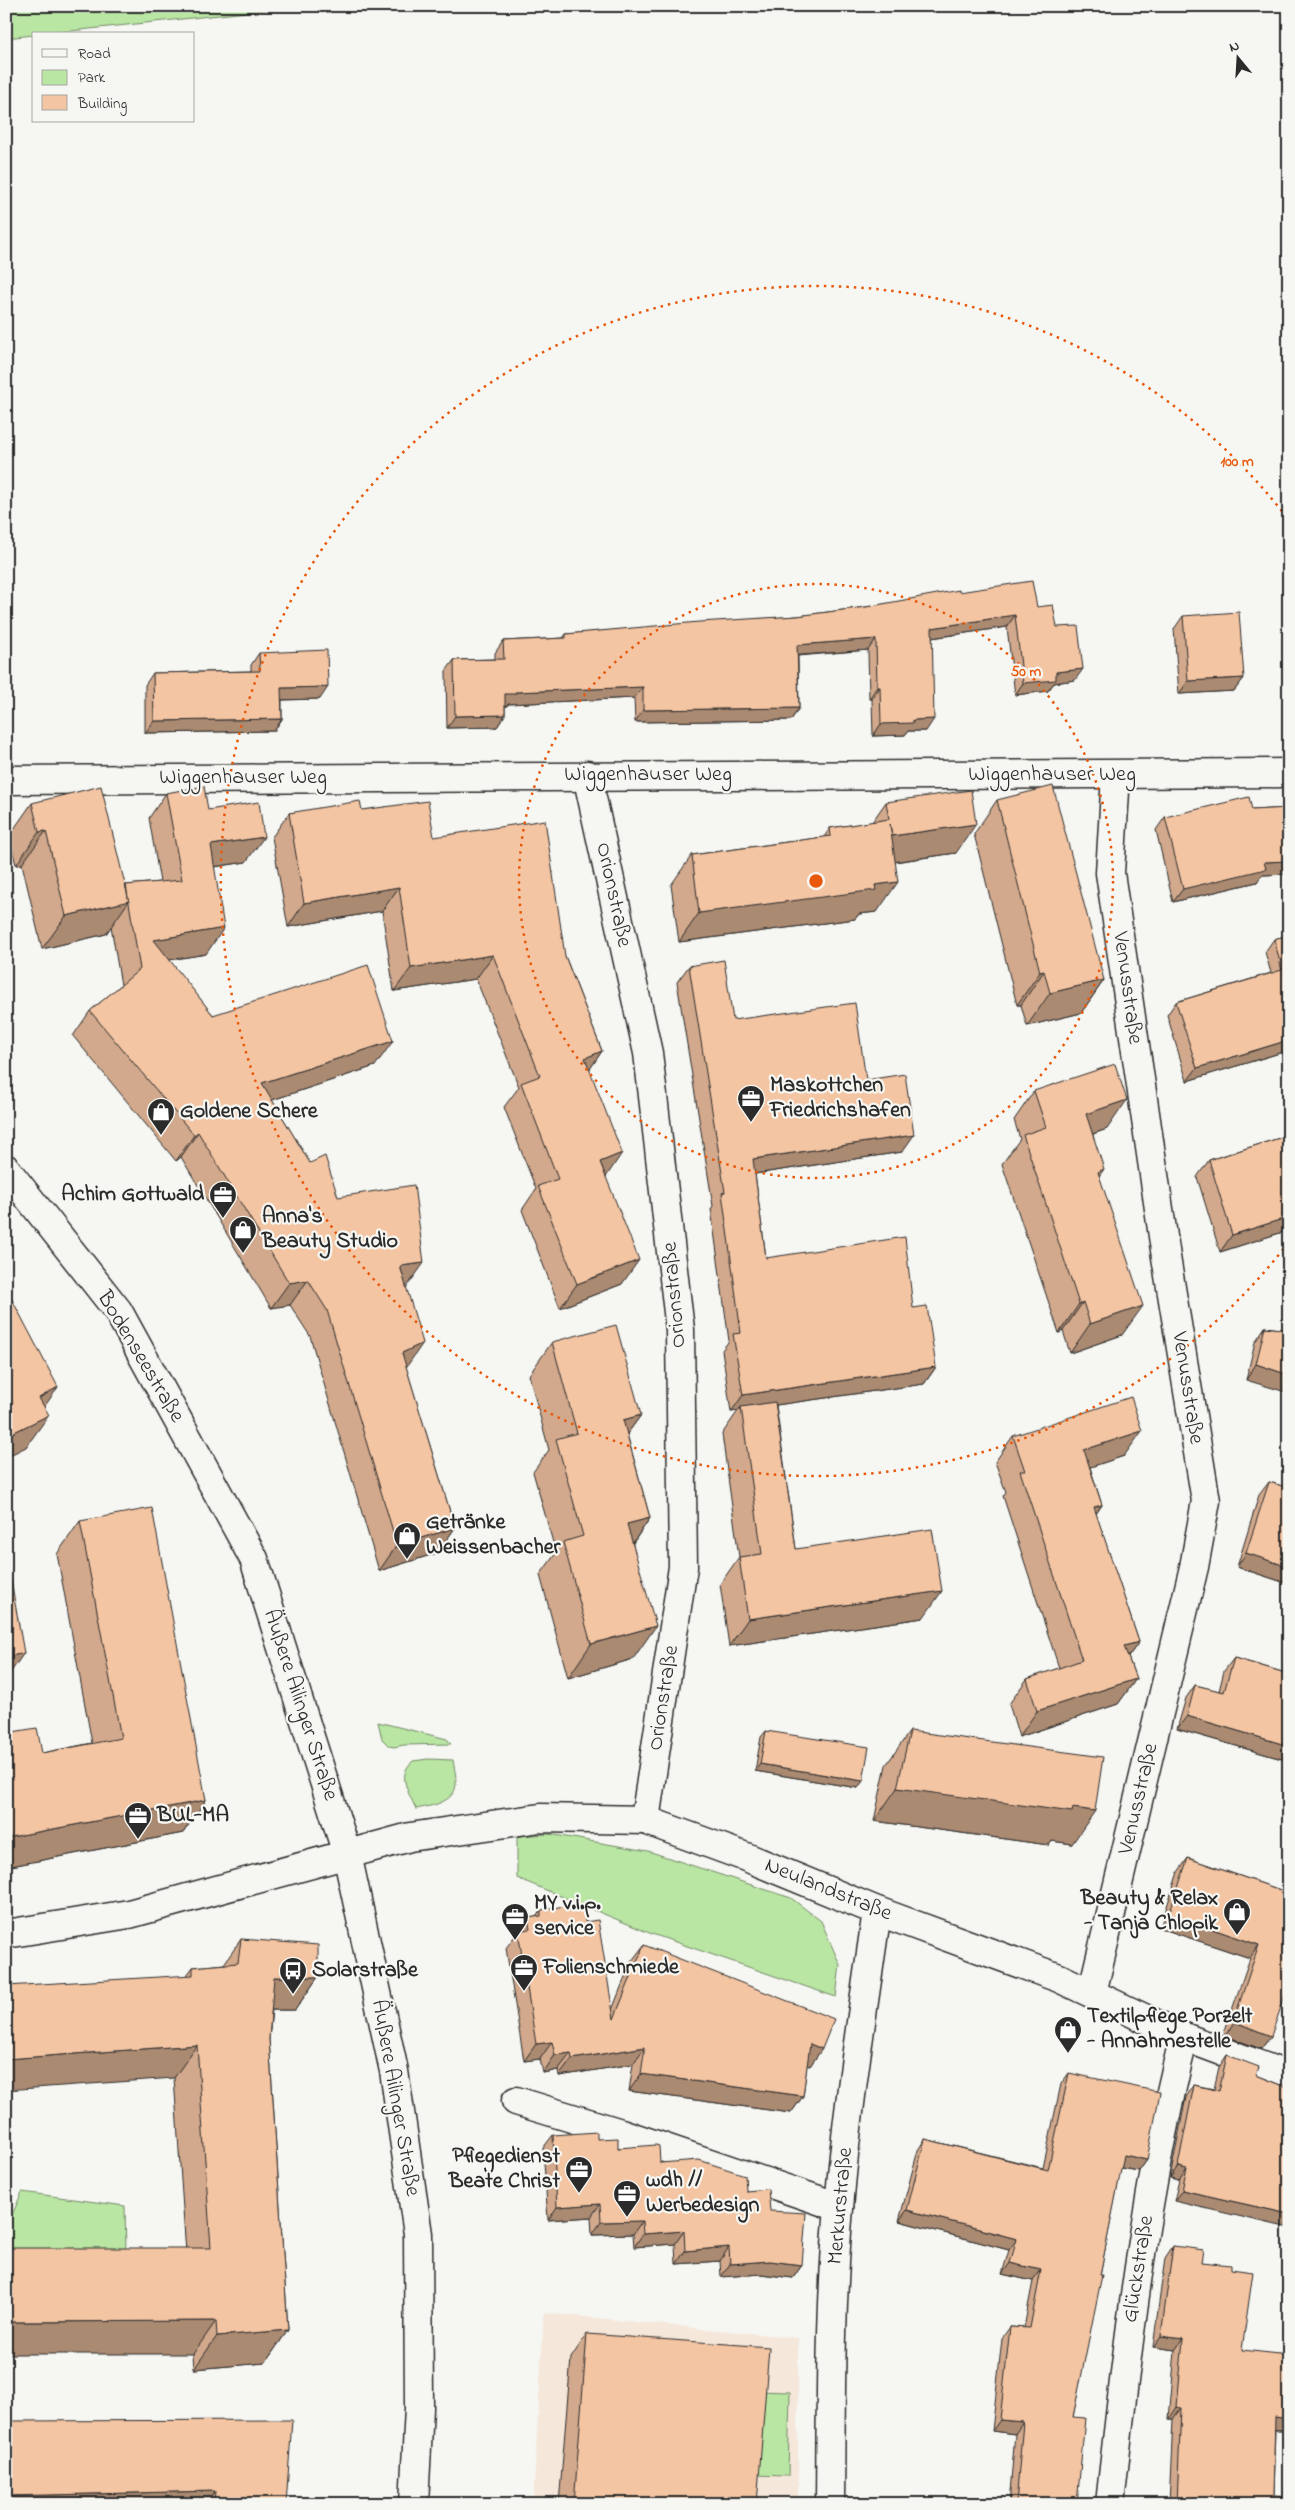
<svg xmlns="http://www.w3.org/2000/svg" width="1295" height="2510" viewBox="0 0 1295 2510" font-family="'Indie Flower',sans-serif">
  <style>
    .built { fill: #f5e7da }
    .green { fill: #b9e6a3; stroke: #728867 }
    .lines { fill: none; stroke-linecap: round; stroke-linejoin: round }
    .street-casing { stroke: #2b2b2b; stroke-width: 31 }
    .secondary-casing { stroke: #2b2b2b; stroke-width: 31 }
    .street { stroke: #f6f6f2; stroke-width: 28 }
    .secondary { stroke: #f6f6f2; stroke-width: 28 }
    .wall { fill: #d2a98c; stroke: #2b2b2b }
    .shaded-wall { fill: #ab8a72; stroke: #2b2b2b }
    .building { fill: #f4c5a3; stroke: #2b2b2b }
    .ring { fill: none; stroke: #e8590c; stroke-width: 2.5; stroke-dasharray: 2.5 5 }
    .labels { text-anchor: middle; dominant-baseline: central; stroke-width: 4.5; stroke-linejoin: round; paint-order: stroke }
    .street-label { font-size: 22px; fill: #2b2b2b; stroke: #f6f6f2 }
    .poi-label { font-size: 22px; font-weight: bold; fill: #2b2b2b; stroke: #f6f6f2; text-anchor: start }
    .centre { fill: #e8590c; stroke: #f6f6f2; stroke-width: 2.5 }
    .ring-label { font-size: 15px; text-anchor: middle; font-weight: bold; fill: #e8590c; stroke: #f6f6f2; stroke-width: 4.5; stroke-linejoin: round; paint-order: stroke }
  </style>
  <rect width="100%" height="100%" fill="#f6f6f2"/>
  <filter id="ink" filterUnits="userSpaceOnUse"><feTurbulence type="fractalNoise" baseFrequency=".02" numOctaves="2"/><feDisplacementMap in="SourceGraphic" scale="10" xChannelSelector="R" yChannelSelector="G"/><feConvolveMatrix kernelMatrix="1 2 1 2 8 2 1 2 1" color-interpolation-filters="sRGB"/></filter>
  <g filter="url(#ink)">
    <polygon class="built" points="544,2313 798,2338 798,2504 533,2504"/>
    <g class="green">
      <polygon points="6,6 303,6 6,38"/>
      <polygon points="378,1722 447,1739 451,1744 404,1745 394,1747 389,1746 382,1739"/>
      <path d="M428 1759 453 1760C454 1768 457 1777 456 1784 455 1803 430 1806 416 1809 409 1793 396 1775 413 1761Z"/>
      <polygon points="549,1834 648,1851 791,1898 821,1921 840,1965 836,1997 652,1934 517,1878 517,1836"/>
      <polygon points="22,2192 125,2206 126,2253 12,2256 6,2229"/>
      <polygon points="754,2391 790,2392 788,2476 751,2475"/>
    </g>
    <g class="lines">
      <defs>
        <g id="street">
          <polyline points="587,775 648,1053 680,1330 683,1567 645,1820"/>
          <polyline points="6,780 1289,773"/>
          <polyline points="6,1934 129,1914 410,1837 540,1818 645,1820 746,1857 877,1911 1059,1978 1184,2037 1289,2076"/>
          <polyline points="1092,1993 1194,1567 1206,1501 1166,1257 1110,873 1116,775"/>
          <polyline points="516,2101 621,2133 839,2207"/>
          <path d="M830 2504C831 2405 830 2306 839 2208 847 2109 863 2010 877 1911"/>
          <path d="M1110 2504C1127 2347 1145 2190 1184 2037"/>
        </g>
        <polyline id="secondary" points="6,1169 118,1311 254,1559 347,1854 394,2071 418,2234 419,2408 414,2504"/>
      </defs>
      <use href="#street" class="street-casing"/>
      <use href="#secondary" class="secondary-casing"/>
      <use href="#street" class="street"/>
      <use href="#secondary" class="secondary"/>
    </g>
    <g class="wall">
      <polygon points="959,592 1037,607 1057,627 1075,680 1054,683 1048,691 1015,695 1007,627 932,638 926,731 908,731 905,735 873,736 872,699 869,699 868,650 798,656 799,708 791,720 635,722 634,698 508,704 507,706 505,706 505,715 497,727 447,728 446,671 454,660 495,659 495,653 503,641 563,638 566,634 797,616 866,607"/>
      <polygon points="1183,616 1244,678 1234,691 1179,694 1174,629"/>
      <polygon points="259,653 320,699 282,700 282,719 274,731 145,733 145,685 153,673 251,671 251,665"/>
      <polygon points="166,793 208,810 246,862 214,867 206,954 169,960 213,1015 375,1066 272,1100 310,1163 338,1197 406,1287 406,1367 455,1528 437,1553 379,1571 310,1336 290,1305 271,1308 181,1157 176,1161 73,1036 90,1011 121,985 111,926 106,934 42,949 22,864 16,865 9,836 32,803 125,886 126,885 160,882 149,818"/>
      <polygon points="997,800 1104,980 1081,1013 1027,1026 1021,1005 1017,1005 974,834"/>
      <polygon points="886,802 956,853 895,862 877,912 859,914 855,919 679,942 671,885 692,855 824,837 830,828 872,822"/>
      <polygon points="1289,808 1289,874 1262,875 1257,882 1173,902 1156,830 1165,817 1252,810"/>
      <polygon points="362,810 434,837 565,956 602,1051 589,1070 622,1284 560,1308 522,1210 536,1189 504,1107 519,1087 476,979 394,991 382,911 288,927 272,837 289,813"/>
      <polygon points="1289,935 1289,1061 1286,1062 1283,1052 1187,1081 1167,1015 1176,1002 1271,973 1265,952 1274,939"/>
      <polygon points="689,966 733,1020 866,1080 902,1152 755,1174 766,1258 913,1308 936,1367 924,1384 776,1405 796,1549 923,1618 729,1646 720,1584 739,1557 722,1434 738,1411 731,1412 722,1350 729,1341 711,1209 713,1206 677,982"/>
      <polygon points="1034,1091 1107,1129 1093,1134 1122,1335 1070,1353 1063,1331 1059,1333 1002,1164 1020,1139 1014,1120"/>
      <polygon points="1289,1135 1289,1230 1220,1252 1197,1177 1209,1160"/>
      <polygon points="1265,1327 1289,1330 1246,1380 1255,1342"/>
      <polygon points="552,1342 641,1415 627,1434 650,1518 633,1543 633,1659 568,1678 540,1575 556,1553 533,1472 549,1450 529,1375"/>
      <polygon points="1013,1436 1124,1456 1090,1467 1102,1505 1096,1514 1139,1642 1128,1657 1136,1679 1118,1704 1019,1737 1009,1704 1027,1679 1059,1668 1003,1496 1006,1492 995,1462"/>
      <polygon points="1269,1482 1289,1488 1289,1584 1237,1567 1259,1495"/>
      <polygon points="80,1521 206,1800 183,1833 6,1867 6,1733 42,1753 92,1743 57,1554"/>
      <polygon points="1234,1658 1289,1674 1289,1761 1177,1729 1186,1698 1195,1685 1219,1691 1224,1671"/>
      <polygon points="766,1731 858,1788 755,1771 761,1737"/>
      <polygon points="910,1731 1072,1844 1052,1841 1049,1845 874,1821 886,1765"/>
      <polygon points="1188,1858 1289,1893 1271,2036 1261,2049 1226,2036 1224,2033 1250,1958 1160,1928 1178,1872"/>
      <polygon points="541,1910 585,1922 612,2010 631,1962 644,1945 822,2049 810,2066 807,2065 803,2096 791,2113 629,2091 633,2064 559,2076 558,2070 543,2073 540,2059 524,2061 506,1948 528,1918 536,1917"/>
      <polygon points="241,1939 318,1977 295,2010 272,2010 269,2039 288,2330 265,2363 194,2369 174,2078 187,1975 193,1967 224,1964"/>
      <polygon points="1227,2055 1256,2075 1289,2088 1174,2201 1179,2180 1170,2178 1186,2097 1194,2085 1214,2089 1219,2067"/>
      <polygon points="1069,2073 1147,2160 1139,2171 1121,2168 1100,2275 1073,2417 1077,2504 1009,2504 1015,2434 992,2431 1002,2338 1010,2327 1024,2328 1033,2281 1002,2274 1009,2250 899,2221 918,2150 925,2139 1043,2168 1061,2084"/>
      <polygon points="553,2135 597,2139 618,2148 660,2163 746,2191 770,2211 802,2265 793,2278 761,2274 721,2277 720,2261 676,2264 675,2244 634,2247 633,2234 592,2235 591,2217 548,2220 543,2148"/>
      <polygon points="1173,2246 1202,2262 1231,2269 1242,2350 1284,2430 1275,2430 1273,2496 1289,2504 1169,2504 1173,2419 1169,2419 1175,2350 1153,2347 1165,2258"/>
      <polygon points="587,2334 757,2504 559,2504 571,2358"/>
      <polygon points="6,2421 286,2504 6,2504"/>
    </g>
    <g class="shaded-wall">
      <polygon points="1015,615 1007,627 924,639 932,628"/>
      <polygon points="876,639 868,650 789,656 797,645"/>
      <polygon points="1083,669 1075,680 1054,683 1048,691 1015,695 1023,683 1056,672"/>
      <polygon points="1244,678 1234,691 1179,694 1188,681"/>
      <polygon points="328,687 320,699 273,700 281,688"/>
      <polygon points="643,687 634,698 508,704 507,706 497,705 505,694 515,692"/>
      <polygon points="877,687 880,687 872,699 869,699"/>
      <polygon points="799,708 791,720 635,722 643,710"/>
      <polygon points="505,715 497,727 447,728 455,716"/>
      <polygon points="282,719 274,731 145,733 154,721"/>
      <polygon points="934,719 926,731 908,731 905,735 873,736 881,724 913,720"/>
      <polygon points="976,824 956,853 871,865 892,836"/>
      <polygon points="46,831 22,864 16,865 39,832"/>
      <polygon points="264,837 246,862 193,870 211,845"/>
      <polygon points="1289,861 1289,874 1262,875 1257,882 1173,902 1183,889 1264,862"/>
      <polygon points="898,882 877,912 859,914 855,919 679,942 699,913 875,885"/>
      <polygon points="399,887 382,911 288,927 304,903"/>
      <polygon points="129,901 106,934 42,949 66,916"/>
      <polygon points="224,928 206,954 139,965 154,940"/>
      <polygon points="493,955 476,979 394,991 411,968"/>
      <polygon points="1044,971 1021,1005 1017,1005 1040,972"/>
      <polygon points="1104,980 1081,1013 1027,1026 1050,993"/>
      <polygon points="1289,1040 1289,1043 1283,1052 1187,1081 1197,1068"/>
      <polygon points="393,1041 375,1066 245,1109 262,1083"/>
      <polygon points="602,1051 586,1075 585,1058"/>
      <polygon points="1127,1100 1107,1129 1066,1143 1086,1114"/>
      <polygon points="198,1132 181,1157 176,1161 194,1135"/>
      <polygon points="914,1135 902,1152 741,1176 753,1159"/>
      <polygon points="622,1153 606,1177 600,1162"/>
      <polygon points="1104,1169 1084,1198 1098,1172"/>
      <polygon points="1289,1217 1289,1230 1220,1252 1232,1235"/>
      <polygon points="639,1260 622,1284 560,1308 577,1284"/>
      <polygon points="424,1263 406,1288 400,1266"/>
      <polygon points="308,1280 290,1305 271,1308 289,1283"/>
      <polygon points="1083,1302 1063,1331 1059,1333 1079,1304"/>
      <polygon points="1143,1306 1122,1335 1070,1353 1090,1324"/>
      <polygon points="423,1343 405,1369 402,1353"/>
      <polygon points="1256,1364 1289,1375 1289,1393 1246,1380"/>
      <polygon points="936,1367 924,1384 741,1410 741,1407 738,1411 731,1412 743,1395"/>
      <polygon points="58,1387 36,1419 39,1398"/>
      <polygon points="49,1415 26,1447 6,1457 6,1436"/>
      <polygon points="641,1415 617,1448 623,1420"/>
      <polygon points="1142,1431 1124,1456 1066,1475 1084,1450"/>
      <polygon points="1102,1505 1084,1530 1094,1507"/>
      <polygon points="650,1518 627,1551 627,1524"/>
      <polygon points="455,1528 437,1553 379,1571 397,1545"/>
      <polygon points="1246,1553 1289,1567 1289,1584 1237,1567"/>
      <polygon points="942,1591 923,1618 729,1646 748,1619"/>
      <polygon points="656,1626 633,1659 568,1678 591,1644"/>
      <polygon points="1139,1642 1121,1667 1124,1646"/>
      <polygon points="24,1653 6,1679 6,1657"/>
      <polygon points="1136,1679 1118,1704 1019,1737 1037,1711"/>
      <polygon points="1187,1716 1289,1746 1289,1761 1177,1729"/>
      <polygon points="760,1764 863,1781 858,1788 755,1771"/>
      <polygon points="897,1788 1073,1808 1095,1811 1072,1844 1052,1841 1049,1845 874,1821"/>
      <polygon points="206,1800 183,1833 6,1867 6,1838"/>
      <polygon points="1169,1914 1259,1945 1250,1958 1160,1928"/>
      <polygon points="274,1977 318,1977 295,2010 251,2010"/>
      <polygon points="1235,2022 1271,2036 1261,2049 1226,2036"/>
      <polygon points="552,2042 540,2059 524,2061 536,2044"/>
      <polygon points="810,2044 822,2049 810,2066 798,2062"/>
      <polygon points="197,2045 174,2078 6,2090 6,2059"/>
      <polygon points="645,2047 633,2064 559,2076 572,2059"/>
      <polygon points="571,2053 558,2070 543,2073 555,2055"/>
      <polygon points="641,2074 803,2096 791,2113 629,2091"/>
      <polygon points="1124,2155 1147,2160 1139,2171 1116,2167"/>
      <polygon points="1178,2166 1187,2168 1179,2180 1170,2178"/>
      <polygon points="1182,2190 1289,2214 1289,2228 1174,2201"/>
      <polygon points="600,2204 591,2217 548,2220 557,2207"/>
      <polygon points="907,2210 1017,2239 1009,2250 899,2221"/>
      <polygon points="642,2221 633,2234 592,2235 601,2222"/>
      <polygon points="684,2231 675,2244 634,2247 643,2234"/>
      <polygon points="729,2247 720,2261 676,2264 685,2251"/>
      <polygon points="770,2261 802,2265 793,2278 761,2274 721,2277 730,2264"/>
      <polygon points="1010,2263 1041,2270 1033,2281 1002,2274"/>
      <polygon points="216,2321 193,2354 6,2354 6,2322"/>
      <polygon points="288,2330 265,2363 194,2369 217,2336"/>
      <polygon points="1161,2336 1183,2339 1175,2350 1153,2347"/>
      <polygon points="1177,2407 1181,2408 1173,2419 1169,2419"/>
      <polygon points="1275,2417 1289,2419 1289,2424 1284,2430 1267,2429"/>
      <polygon points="1000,2420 1023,2422 1015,2434 992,2431"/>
      <polygon points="215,2491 206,2504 6,2504 6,2496"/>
    </g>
    <g class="building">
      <polygon points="1032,581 1037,607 1053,605 1057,627 1078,626 1083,669 1056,672 1056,680 1023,683 1015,615 932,628 934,719 913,720 913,723 881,724 880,687 877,687 876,639 797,645 799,708 643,710 643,687 515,692 515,694 505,694 505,715 455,716 454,660 504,659 503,641 566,638 566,634 699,622 797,616 866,607 959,590 959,592"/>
      <polygon points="1239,612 1244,678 1188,681 1183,616"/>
      <polygon points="327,650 328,687 281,688 282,719 154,721 153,673 260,671 259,653"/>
      <polygon points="101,786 129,901 66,916 46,831 39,832 32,803"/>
      <polygon points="204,786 208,810 259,802 264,837 211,845 224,928 154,940 213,1015 368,965 393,1041 262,1083 310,1163 325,1156 338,1197 414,1185 424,1263 400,1266 423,1343 402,1353 455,1528 397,1545 327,1310 308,1280 289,1283 198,1132 194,1135 90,1011 140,969 126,885 182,880 166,793"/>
      <polygon points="1053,786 1104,980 1050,993 1044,971 1040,972 997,800"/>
      <polygon points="971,790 976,824 892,836 890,824 898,882 875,885 876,890 699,913 692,855 831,836 830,828 889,819 886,802"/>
      <polygon points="1249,797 1252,810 1289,808 1289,861 1264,862 1266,869 1183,889 1165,817"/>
      <polygon points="360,801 362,810 428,801 434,837 545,820 565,956 602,1051 585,1058 622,1153 600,1162 639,1260 577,1284 538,1186 558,1179 521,1083 540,1076 493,955 411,968 399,887 304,903 289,813"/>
      <polygon points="1289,935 1289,1040 1197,1068 1176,1002 1282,970 1274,939"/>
      <polygon points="724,960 733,1020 855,1003 866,1080 905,1074 914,1135 753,1159 766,1258 905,1237 913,1308 927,1306 936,1367 743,1395 733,1334 741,1333 722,1193 725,1192 689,966"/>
      <polygon points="1115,1064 1127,1100 1086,1114 1104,1169 1098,1172 1143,1306 1090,1324 1083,1302 1079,1304 1023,1135 1046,1127 1034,1091"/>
      <polygon points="1289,1135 1289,1217 1232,1235 1209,1160"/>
      <polygon points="6,1288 58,1387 39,1398 49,1415 6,1436"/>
      <polygon points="616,1325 641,1415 623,1420 650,1518 627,1524 656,1626 591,1644 563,1542 583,1536 556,1439 577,1433 552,1342"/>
      <polygon points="1265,1327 1289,1330 1289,1375 1256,1364"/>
      <polygon points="1131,1397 1142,1431 1084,1450 1102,1505 1094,1507 1139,1642 1124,1646 1136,1679 1037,1711 1027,1679 1082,1660 1020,1471 1025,1471 1013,1436"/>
      <polygon points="775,1402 796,1549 932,1529 942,1591 748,1619 739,1557 762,1554 741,1407"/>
      <polygon points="1269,1482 1289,1488 1289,1567 1246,1553"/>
      <polygon points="152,1508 206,1800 6,1838 6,1733 37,1728 42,1753 121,1738 80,1521"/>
      <polygon points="6,1553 24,1653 6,1657"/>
      <polygon points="1234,1658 1289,1674 1289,1746 1187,1716 1195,1685 1224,1692"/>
      <polygon points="766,1731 869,1747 863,1781 760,1764"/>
      <polygon points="910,1731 1103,1757 1095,1811 1073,1808 1072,1812 897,1788"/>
      <polygon points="1188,1858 1289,1893 1289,1984 1271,2036 1235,2022 1234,2019 1259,1945 1169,1914"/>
      <polygon points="582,1903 585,1922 598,1920 614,2019 644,1945 834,2019 822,2049 810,2044 803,2096 641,2074 645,2047 572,2059 571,2053 555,2055 552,2042 536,2044 518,1931 530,1929 528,1918 541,1916 541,1910"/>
      <polygon points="241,1939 318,1945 318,1977 274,1977 269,2039 288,2330 217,2336 216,2321 6,2322 6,2248 211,2248 197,2045 6,2059 6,1986 193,1975 193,1967 238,1963"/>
      <polygon points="1227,2055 1259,2067 1256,2075 1289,2088 1289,2214 1182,2190 1187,2168 1178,2166 1194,2085 1219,2091"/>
      <polygon points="1069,2073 1160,2092 1147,2160 1124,2155 1100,2275 1102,2275 1073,2417 1085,2418 1077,2504 1016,2504 1023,2422 1000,2420 1010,2327 1030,2328 1041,2270 1010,2263 1017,2239 907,2210 925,2139 1048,2170"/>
      <polygon points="597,2132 597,2139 618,2138 618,2148 656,2145 659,2146 660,2163 699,2160 745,2175 746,2191 768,2189 770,2211 806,2213 802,2265 770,2261 730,2264 729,2247 685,2251 684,2231 643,2234 642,2221 601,2222 600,2204 557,2207 553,2135"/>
      <polygon points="1173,2246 1204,2250 1202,2262 1231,2265 1231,2269 1253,2272 1242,2350 1289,2355 1289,2419 1275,2417 1273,2496 1289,2497 1289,2504 1177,2504 1181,2408 1177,2407 1183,2339 1161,2336"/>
      <polygon points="587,2334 769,2347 757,2504 574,2504"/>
      <polygon points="292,2420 286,2504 214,2504 215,2491 6,2496 6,2421"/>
    </g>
  </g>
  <g class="ring">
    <circle cx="816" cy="881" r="297"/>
    <path d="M1288 1243A595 595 0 1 1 1288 519"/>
  </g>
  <defs>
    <symbol id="office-pin" viewBox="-11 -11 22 30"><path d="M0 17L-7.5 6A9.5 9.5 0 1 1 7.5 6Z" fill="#2b2b2b" stroke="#f6f6f2"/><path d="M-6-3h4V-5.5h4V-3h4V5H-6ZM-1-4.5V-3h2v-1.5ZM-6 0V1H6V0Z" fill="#fff"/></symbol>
    <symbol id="shop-pin" viewBox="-11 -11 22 30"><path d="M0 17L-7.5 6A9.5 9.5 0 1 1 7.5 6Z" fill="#2b2b2b" stroke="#f6f6f2"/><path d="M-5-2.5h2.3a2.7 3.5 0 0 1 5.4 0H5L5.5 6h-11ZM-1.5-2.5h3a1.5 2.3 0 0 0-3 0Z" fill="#fff"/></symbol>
    <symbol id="bus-pin" viewBox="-11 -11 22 30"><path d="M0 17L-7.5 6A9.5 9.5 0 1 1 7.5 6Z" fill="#2b2b2b" stroke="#f6f6f2"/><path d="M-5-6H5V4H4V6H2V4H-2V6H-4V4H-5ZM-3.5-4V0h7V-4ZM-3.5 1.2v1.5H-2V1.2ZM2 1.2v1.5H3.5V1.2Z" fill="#fff"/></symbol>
  </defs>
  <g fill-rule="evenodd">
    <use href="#office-pin" x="735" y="1083" width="32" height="43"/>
    <use href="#shop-pin" x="145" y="1096" width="32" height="43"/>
    <use href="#office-pin" x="207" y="1179" width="32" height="43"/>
    <use href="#shop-pin" x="227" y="1214" width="32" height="43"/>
    <use href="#shop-pin" x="391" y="1520" width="32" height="43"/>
    <use href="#office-pin" x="122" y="1800" width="32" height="43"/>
    <use href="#shop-pin" x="1221" y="1896" width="32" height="43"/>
    <use href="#office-pin" x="499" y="1901" width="32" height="43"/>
    <use href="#office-pin" x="508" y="1952" width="32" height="43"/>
    <use href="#bus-pin" x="277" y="1955" width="32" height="43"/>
    <use href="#shop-pin" x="1052" y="2014" width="32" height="43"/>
    <use href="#office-pin" x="563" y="2154" width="32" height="43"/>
    <use href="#office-pin" x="611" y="2178" width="32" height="43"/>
  </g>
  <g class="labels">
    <g class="street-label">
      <text x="648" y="775">Wiggenhauser Weg</text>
      <text x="1052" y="775">Wiggenhauser Weg</text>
      <text x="243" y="778">Wiggenhauser Weg</text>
      <text transform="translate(613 895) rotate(78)">Orionstraße</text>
      <text transform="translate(1127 988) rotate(82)">Venusstraße</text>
      <text transform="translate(675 1295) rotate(-95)">Orionstraße</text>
      <text transform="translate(140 1357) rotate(59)">Bodenseestraße</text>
      <text transform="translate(1187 1388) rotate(81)">Venusstraße</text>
      <text transform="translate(664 1698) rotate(-81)">Orionstraße</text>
      <text transform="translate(300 1705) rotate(72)">Äußere Ailinger Straße</text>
      <text transform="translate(1139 1799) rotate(-77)">Venusstraße</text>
      <text transform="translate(828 1890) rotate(22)">Neulandstraße</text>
      <text transform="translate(395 2098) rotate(80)">Äußere Ailinger Straße</text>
      <text transform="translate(841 2206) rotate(-85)">Merkurstraße</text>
      <text transform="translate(1139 2269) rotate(-81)">Glückstraße</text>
    </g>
    <g class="poi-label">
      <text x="770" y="1086">Maskottchen<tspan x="770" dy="25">Friedrichshafen</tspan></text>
      <text x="180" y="1112">Goldene Schere</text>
      <text x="204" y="1195" text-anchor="end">Achim Gottwald</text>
      <text x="262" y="1217">Anna's<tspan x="262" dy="25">Beauty Studio</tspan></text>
      <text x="426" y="1523">Getränke<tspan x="426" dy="25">Weissenbacher</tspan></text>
      <text x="157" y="1816">BUL-MA</text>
      <text x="1218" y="1899" text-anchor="end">Beauty &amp; Relax<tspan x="1218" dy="25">- Tanja Chlopik</tspan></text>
      <text x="534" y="1904">MY v.i.p.<tspan x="534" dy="25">service</tspan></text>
      <text x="543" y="1968">Folienschmiede</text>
      <text x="312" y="1971">Solarstraße</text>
      <text x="1087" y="2017">Textilpflege Porzelt<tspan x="1087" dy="25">- Annahmestelle</tspan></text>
      <text x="560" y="2157" text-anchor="end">Pflegedienst<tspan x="560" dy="25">Beate Christ</tspan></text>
      <text x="646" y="2181">wdh //<tspan x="646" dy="25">Werbedesign</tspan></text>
    </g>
  </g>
  <circle cx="816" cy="881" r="8" class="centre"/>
  <g class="ring-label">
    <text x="1237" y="466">100 m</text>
    <text x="1026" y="676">50 m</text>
  </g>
  <rect width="1295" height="2510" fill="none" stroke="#f6f6f2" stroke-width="25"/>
  <rect x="12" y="12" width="1270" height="2485" fill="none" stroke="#2b2b2b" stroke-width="2" filter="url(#ink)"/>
  <rect x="32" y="32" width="162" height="90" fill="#f6f6f2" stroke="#a5a5a2"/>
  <rect x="42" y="49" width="25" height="8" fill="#f6f6f2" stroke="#a5a5a2"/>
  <text x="78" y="58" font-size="15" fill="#2b2b2b">Road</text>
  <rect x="42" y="70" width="25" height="15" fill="#b9e6a3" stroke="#a5a5a2"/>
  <text x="78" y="82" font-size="15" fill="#2b2b2b">Park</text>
  <rect x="42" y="95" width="25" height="15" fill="#f4c5a3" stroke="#a5a5a2"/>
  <text x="78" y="108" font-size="15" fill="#2b2b2b">Building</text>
  <g transform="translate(1238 58) rotate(342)" stroke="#f6f6f2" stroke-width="4" paint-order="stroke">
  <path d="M0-4L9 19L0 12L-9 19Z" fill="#2b2b2b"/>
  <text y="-8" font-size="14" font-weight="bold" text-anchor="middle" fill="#2b2b2b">N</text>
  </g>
</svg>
